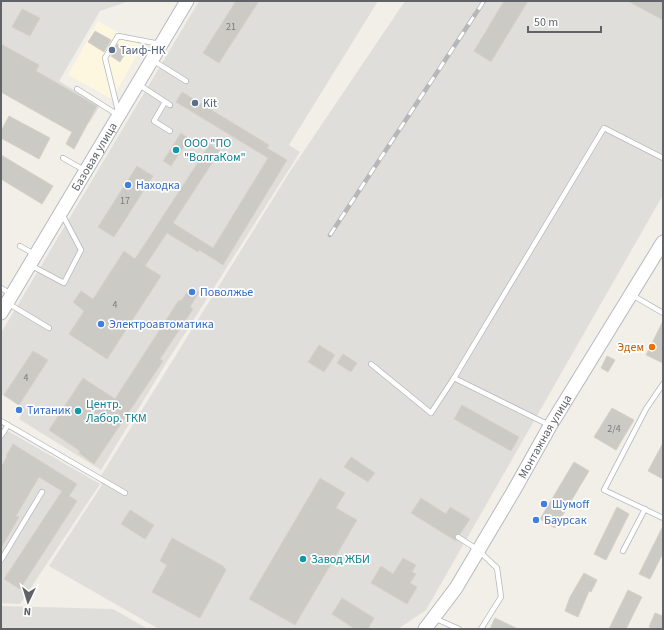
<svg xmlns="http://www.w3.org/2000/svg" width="664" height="630" viewBox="0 0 664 630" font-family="'Source Sans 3',sans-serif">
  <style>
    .commercial { fill: #fef7e0 }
    .industrial { fill: #e0deda }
    .building { fill: #cccac5; stroke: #d6d1c6 }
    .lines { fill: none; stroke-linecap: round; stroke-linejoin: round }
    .lane-casing { stroke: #b5b8bc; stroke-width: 6 }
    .secondary-casing { stroke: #b6babf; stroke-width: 15 }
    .lane { stroke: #fff; stroke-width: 4.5 }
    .secondary { stroke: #fff; stroke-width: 13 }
    .rail-casing { stroke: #b6b7b8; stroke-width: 4.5 }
    .rail { stroke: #fff; stroke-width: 3; stroke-dasharray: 9; stroke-linecap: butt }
    .service-dot { fill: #5c6f8a; stroke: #fff; stroke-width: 1.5 }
    .culture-dot { fill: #0f9aa8; stroke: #fff; stroke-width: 1.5 }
    .shop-dot { fill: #3f7fe0; stroke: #fff; stroke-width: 1.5 }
    .food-dot { fill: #e8710a; stroke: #fff; stroke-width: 1.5 }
    .labels { text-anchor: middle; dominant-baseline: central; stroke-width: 3.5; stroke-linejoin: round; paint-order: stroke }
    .number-label { font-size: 10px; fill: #7a7d7f }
    .service-label { font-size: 12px; fill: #4e5e75; stroke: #fff; text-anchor: start }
    .culture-label { font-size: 12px; fill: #0d838f; stroke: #fff; text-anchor: start }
    .street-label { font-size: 12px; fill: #5f6368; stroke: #fff }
    .shop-label { font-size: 12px; fill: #366cbe; stroke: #fff; text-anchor: start }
    .food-label { font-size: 12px; fill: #c56008; stroke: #fff; text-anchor: end }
  </style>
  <rect width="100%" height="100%" fill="#f1efe8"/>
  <polygon class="commercial" points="98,21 142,46 112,99 68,75"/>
  <g class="industrial">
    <polygon points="1,1 129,1 100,11 59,81 100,106 89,123 1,76"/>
    <polygon points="199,1 378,1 289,145 300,152 170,357 101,470 19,419 24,409 1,394 1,333"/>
    <polygon points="405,1 663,1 663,195 426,610 398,629 159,629 49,566 102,485 99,479 289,173"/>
    <polygon points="1,427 100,484 20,604 1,603"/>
    <polygon points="1,606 113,609 148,629 1,629"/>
  </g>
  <g class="building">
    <polygon points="236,1 259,1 219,63 203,53"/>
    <polygon points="504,1 528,1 491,62 474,51"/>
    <polygon points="628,1 663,1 663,20"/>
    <polygon points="22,9 40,18 30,36 12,27"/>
    <polygon points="95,31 111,40 104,52 88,42"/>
    <polygon points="1,44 39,65 36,71 97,106 74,149 66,144 72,132 1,92"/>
    <polygon points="117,44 127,50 120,62 111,56"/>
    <polygon points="182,92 269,145 267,148 287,160 223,265 199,250 198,252 167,233 145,266 161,276 107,359 69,334 84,311 73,302 81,291 93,299 124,251 135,259 210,144 220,151 173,223 213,248 268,158 176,102"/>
    <polygon points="9,116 50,138 39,159 1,138 1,131"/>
    <polygon points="181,133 189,139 171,166 163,161"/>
    <polygon points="1,155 53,186 42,204 1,179"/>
    <polygon points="137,166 153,176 114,237 98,227"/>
    <polygon points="191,287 199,292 190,307 193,309 160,359 163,361 94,464 79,453 80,451 49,430 83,378 115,399 179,300 181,301"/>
    <polygon points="663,321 663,363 646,355"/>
    <polygon points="319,345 335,355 324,372 308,362"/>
    <polygon points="33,351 48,360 19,405 4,395"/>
    <polygon points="343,354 357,363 351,372 337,363"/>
    <polygon points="607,356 615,360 608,372 601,368"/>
    <polygon points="462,405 519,437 511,451 454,419"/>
    <polygon points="612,408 634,420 616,450 594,437"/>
    <polygon points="663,443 663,479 648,471"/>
    <polygon points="13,444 77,484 69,496 77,501 20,589 4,579 62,491 39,477 16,516 19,517 1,548 1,467 7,457 6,456"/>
    <polygon points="351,457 375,473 368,482 344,467"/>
    <polygon points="574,462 589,471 555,528 540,519"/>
    <polygon points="320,478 345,493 336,508 357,520 295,625 249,599"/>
    <polygon points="421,498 446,514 450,507 470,519 460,534 457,534 455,535 456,541 411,513"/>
    <polygon points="617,507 629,514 606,560 594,554"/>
    <polygon points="130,510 154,525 145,539 121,524"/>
    <polygon points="663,526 663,553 650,579 639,574"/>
    <polygon points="172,538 223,566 226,570 200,618 152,592 167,565 160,561"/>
    <polygon points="403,558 416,565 412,572 416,574 410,583 417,587 407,604 371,583 381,566 393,574"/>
    <polygon points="584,573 597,580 591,592 589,591 578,617 565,611 570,597"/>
    <polygon points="628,590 642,597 626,629 609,629"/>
    <polygon points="342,598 374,618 368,629 355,629 332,614"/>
    <polygon points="655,613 663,616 663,629 654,629 649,627"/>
    <polygon points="495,618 518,629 490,629"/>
  </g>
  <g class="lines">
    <defs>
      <g id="lane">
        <polyline points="154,61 186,81"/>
        <polyline points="138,84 170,105"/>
        <polyline points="77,89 118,115"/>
        <polyline points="165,102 154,121 170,131"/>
        <polyline points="118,111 105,58 118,36 160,44"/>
        <polyline points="63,158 84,170"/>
        <polyline points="20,246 34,254"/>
        <polyline points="32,266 64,283 81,250 62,214"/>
        <polyline points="1,288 12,295"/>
        <polyline points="632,295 663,313"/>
        <polyline points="9,304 49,328"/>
        <polyline points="371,364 431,413 454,378"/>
        <polyline points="663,384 646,409 604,490 663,518"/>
        <polyline points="1,421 125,493"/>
        <polyline points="549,425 454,378 604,128 663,158"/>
        <polyline points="1,436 8,425"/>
        <polyline points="458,537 478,550 497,568 501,597 481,629"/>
        <polyline points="623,551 645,509"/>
        <polyline points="1,560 42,492"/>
        <polyline points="434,618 459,629"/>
      </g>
      <g id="secondary">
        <path id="s1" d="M1 313 187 1"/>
        <path id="s2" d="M425 629 456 588 513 492 550 426 663 242"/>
      </g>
    </defs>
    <use href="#lane" class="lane-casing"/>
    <use href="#secondary" class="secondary-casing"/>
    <use href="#lane" class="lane"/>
    <use href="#secondary" class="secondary"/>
    <defs>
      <polyline id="rail" points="330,235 484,1"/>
    </defs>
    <use href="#rail" class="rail-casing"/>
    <use href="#rail" class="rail"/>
  </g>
  <g class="service-dot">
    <circle cx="112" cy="50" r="4"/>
    <circle cx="195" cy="103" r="4"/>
  </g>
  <g class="culture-dot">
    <circle cx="176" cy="150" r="4"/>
    <circle cx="78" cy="411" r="4"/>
    <circle cx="303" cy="559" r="4"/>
  </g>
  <g class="shop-dot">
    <circle cx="128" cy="185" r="4"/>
    <circle cx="192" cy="292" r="4"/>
    <circle cx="101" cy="324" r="4"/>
    <circle cx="19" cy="410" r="4"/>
    <circle cx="544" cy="504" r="4"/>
    <circle cx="536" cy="520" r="4"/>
  </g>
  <circle class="food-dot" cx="652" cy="347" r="4"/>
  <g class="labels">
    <g class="number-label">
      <text x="231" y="27">21</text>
      <text x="125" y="201">17</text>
      <text x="115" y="305">4</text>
      <text x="26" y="378">4</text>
      <text x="614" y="429">2/4</text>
    </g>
    <g class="service-label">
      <text x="120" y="50">Таиф-НК</text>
      <text x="203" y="103">Kit</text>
    </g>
    <g class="culture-label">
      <text x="184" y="143">ООО "ПО<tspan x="184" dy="14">"ВолгаКом"</tspan></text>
      <text x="86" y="404">Центр.<tspan x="86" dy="14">Лабор. ТКМ</tspan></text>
      <text x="311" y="559">Завод ЖБИ</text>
    </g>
    <g class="street-label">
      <text stroke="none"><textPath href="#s1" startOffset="182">Базовая улица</textPath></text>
      <text stroke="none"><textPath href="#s2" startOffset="227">Монтажная улица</textPath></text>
    </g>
    <g class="shop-label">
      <text x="136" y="185">Находка</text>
      <text x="200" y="292">Поволжье</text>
      <text x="109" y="324">Электроавтоматика</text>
      <text x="27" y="410">Титаник</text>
      <text x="552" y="504">Шумоff</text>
      <text x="544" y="520">Баурсак</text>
    </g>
    <g class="food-label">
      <text x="644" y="347">Эдем</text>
    </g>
  </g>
  <rect width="664" height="630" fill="none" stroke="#5f6368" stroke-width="4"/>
  <g transform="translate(28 602) rotate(184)" stroke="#ffffff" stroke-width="3" paint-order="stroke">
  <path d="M0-3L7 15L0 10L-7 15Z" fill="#5f6368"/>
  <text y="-6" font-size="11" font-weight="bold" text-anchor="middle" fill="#5f6368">N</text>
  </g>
  <path d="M528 26v6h73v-6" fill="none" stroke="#5f6368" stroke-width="2"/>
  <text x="534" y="26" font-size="12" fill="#5f6368" stroke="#ffffff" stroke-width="3" paint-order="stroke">50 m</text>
</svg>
